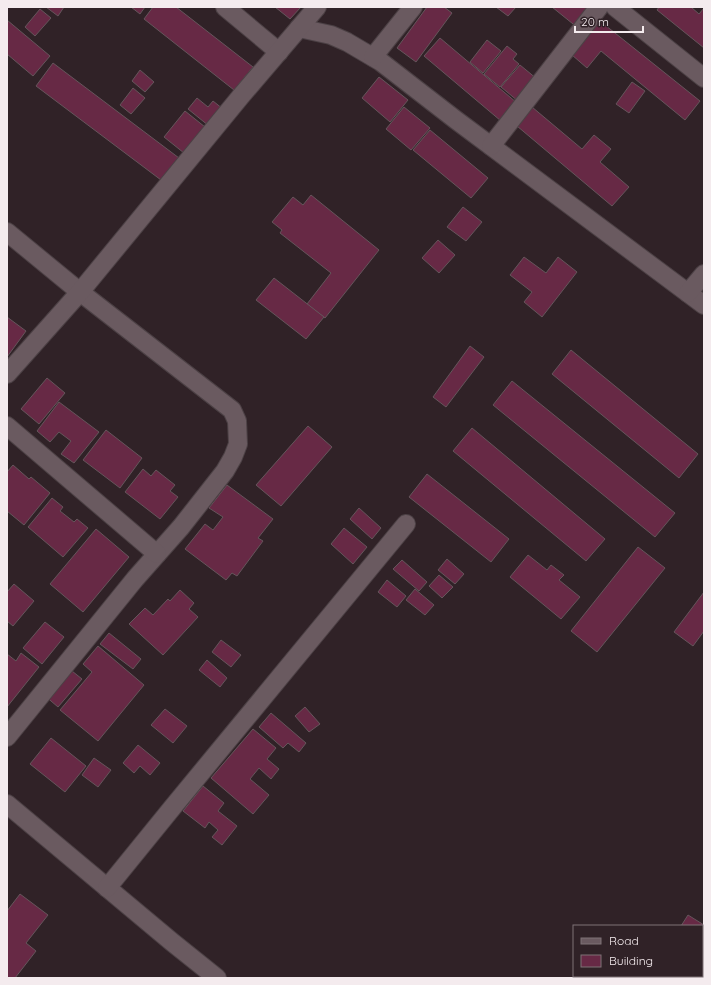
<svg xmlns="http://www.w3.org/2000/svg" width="711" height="985" viewBox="0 0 711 985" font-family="Quicksand,sans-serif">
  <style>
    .building { fill: #672945; stroke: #65555b }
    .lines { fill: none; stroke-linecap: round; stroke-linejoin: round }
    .street-casing { stroke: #4c4145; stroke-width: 20 }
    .street { stroke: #6a5a60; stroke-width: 18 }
  </style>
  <rect width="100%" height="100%" fill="#302227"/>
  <g class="building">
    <polygon points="46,7 64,7 58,16"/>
    <polygon points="131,7 145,7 140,14"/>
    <polygon points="153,7 176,7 253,67 234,90 144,19"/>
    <polygon points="275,7 301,7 290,19"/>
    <polygon points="427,7 444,7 452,13 416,62 397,48"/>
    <polygon points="496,7 516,7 508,16"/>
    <polygon points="552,7 594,7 578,28"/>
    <polygon points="659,7 691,7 699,14 704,8 704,48 657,10"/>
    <polygon points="40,9 51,18 35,36 25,27"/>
    <polygon points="7,20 50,56 33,76 7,54"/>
    <polygon points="600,21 700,101 685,120 601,51 587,68 572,55"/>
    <polygon points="440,38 517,103 501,121 424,56"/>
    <polygon points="487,40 501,51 483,73 470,62"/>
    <polygon points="507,46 517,54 513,59 519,64 500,87 484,74"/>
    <polygon points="53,63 179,158 161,180 36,86"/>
    <polygon points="520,65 537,79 518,101 501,87"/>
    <polygon points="140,70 154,82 145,92 132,81"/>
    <polygon points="379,77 408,100 390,122 362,98"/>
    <polygon points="632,82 645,91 629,113 616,104"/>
    <polygon points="133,88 145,98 131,114 120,105"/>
    <polygon points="197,98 208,107 213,101 223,109 209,126 188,109"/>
    <polygon points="404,107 430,128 411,150 386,129"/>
    <polygon points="532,107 582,149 594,135 611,149 600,162 629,187 612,206 517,126"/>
    <polygon points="185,111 205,127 184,153 164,137"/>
    <polygon points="430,130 488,178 471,198 413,150"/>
    <polygon points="311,195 379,250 325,318 307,304 331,273 280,233 282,230 272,222 293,197 303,205"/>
    <polygon points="463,207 482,222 466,241 447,227"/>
    <polygon points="438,240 455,255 439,273 422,258"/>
    <polygon points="524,257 546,273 558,257 577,272 542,317 524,302 532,292 510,275"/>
    <polygon points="274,278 324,317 306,339 256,300"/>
    <polygon points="7,317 26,331 7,357"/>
    <polygon points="470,346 484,357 446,407 433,397"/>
    <polygon points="571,350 698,454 679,478 552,374"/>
    <polygon points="47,378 65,393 39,424 21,409"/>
    <polygon points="512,381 675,513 655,537 493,405"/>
    <polygon points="59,402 99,432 74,463 61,454 71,441 59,432 50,442 37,431"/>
    <polygon points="308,426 332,447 281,506 256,485"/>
    <polygon points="472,428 605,539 586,561 453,451"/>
    <polygon points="106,430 142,458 120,488 83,460"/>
    <polygon points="13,465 29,479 31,477 50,493 24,525 7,511 7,472"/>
    <polygon points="143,469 151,476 156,470 175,485 170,491 178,497 160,519 125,492"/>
    <polygon points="427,474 509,539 491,562 409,497"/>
    <polygon points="227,485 273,519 258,538 263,541 237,576 232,573 226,580 185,549 205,524 213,530 223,517 209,508"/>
    <polygon points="52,498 63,507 60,511 74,522 77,519 88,528 63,557 28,527"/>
    <polygon points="359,508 381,528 372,539 350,519"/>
    <polygon points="344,528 367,547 353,564 331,544"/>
    <polygon points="96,529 129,557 83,612 50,584"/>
    <polygon points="638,547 665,568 597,652 571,631"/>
    <polygon points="528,555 547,570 551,565 564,575 559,580 580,597 561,619 510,577"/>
    <polygon points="447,559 464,574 455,584 438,570"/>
    <polygon points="402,560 427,582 419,591 393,569"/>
    <polygon points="439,575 453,587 442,598 429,586"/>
    <polygon points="387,580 406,596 397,607 378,592"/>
    <polygon points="14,584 34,601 13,626 7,621 7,592"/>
    <polygon points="415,589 434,605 425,615 406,600"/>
    <polygon points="180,590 194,603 189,609 198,617 163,655 129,624 145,608 153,615 168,599 170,601"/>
    <polygon points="704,592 704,631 693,646 674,632"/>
    <polygon points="45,622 64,637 42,664 23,648"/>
    <polygon points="109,633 141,659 133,669 100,644"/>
    <polygon points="221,640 241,655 231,667 212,652"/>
    <polygon points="98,646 144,685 98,741 60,710 92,672 83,664"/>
    <polygon points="21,653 39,667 7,707 7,654 16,661"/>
    <polygon points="207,660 227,678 220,687 199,670"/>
    <polygon points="67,667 82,679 58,707 44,695"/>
    <polygon points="305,707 320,724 309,732 295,716"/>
    <polygon points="165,709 187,726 173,743 151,725"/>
    <polygon points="271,713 306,743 299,752 288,743 283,748 259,727"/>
    <polygon points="253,729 276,748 267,759 279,769 271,779 259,768 250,779 269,795 253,814 211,778"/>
    <polygon points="51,738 86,766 65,792 30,764"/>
    <polygon points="138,745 160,763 150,775 140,766 134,773 123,763"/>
    <polygon points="94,758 111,770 98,787 82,775"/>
    <polygon points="203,786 224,803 218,811 237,826 222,845 212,837 218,830 209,822 205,828 183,811"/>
    <polygon points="20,894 48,915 26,943 36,951 15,978 7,978 7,911"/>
    <polygon points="688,915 704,925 704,967 702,965 702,926 681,926"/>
  </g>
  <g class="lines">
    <defs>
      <g id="street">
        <polyline points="225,7 279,52"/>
        <polyline points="615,7 704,78"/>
        <polyline points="299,28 331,35 347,42 381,62 456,120 704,305"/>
        <polyline points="373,57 413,7"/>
        <polyline points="491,146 599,7"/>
        <polyline points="7,232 80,292 232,410 237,421 238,444 233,457 225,471 181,527 135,579 7,737"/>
        <polyline points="688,293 704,274"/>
        <polyline points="7,374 80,292 241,96 317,7"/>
        <polyline points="7,426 157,554"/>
        <polyline points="7,804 172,942 217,978"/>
        <polyline points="107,888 172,808 406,524"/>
      </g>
    </defs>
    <use href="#street" class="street-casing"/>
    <use href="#street" class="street"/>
  </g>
  <rect width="711" height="985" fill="none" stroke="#f4ebee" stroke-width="16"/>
  <rect x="573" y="925" width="130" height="52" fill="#302227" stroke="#7e7277"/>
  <rect x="581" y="938" width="20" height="6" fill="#6a5a60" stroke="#7e7277"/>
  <text x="609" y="945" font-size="12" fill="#f4ebee">Road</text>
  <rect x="581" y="955" width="20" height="12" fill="#672945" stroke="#7e7277"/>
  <text x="609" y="965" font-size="12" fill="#f4ebee">Building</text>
  <path d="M575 26v6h68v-6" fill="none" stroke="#f4ebee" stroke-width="2"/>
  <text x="581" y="26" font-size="12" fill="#f4ebee" stroke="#302227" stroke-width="3" paint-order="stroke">20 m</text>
</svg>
